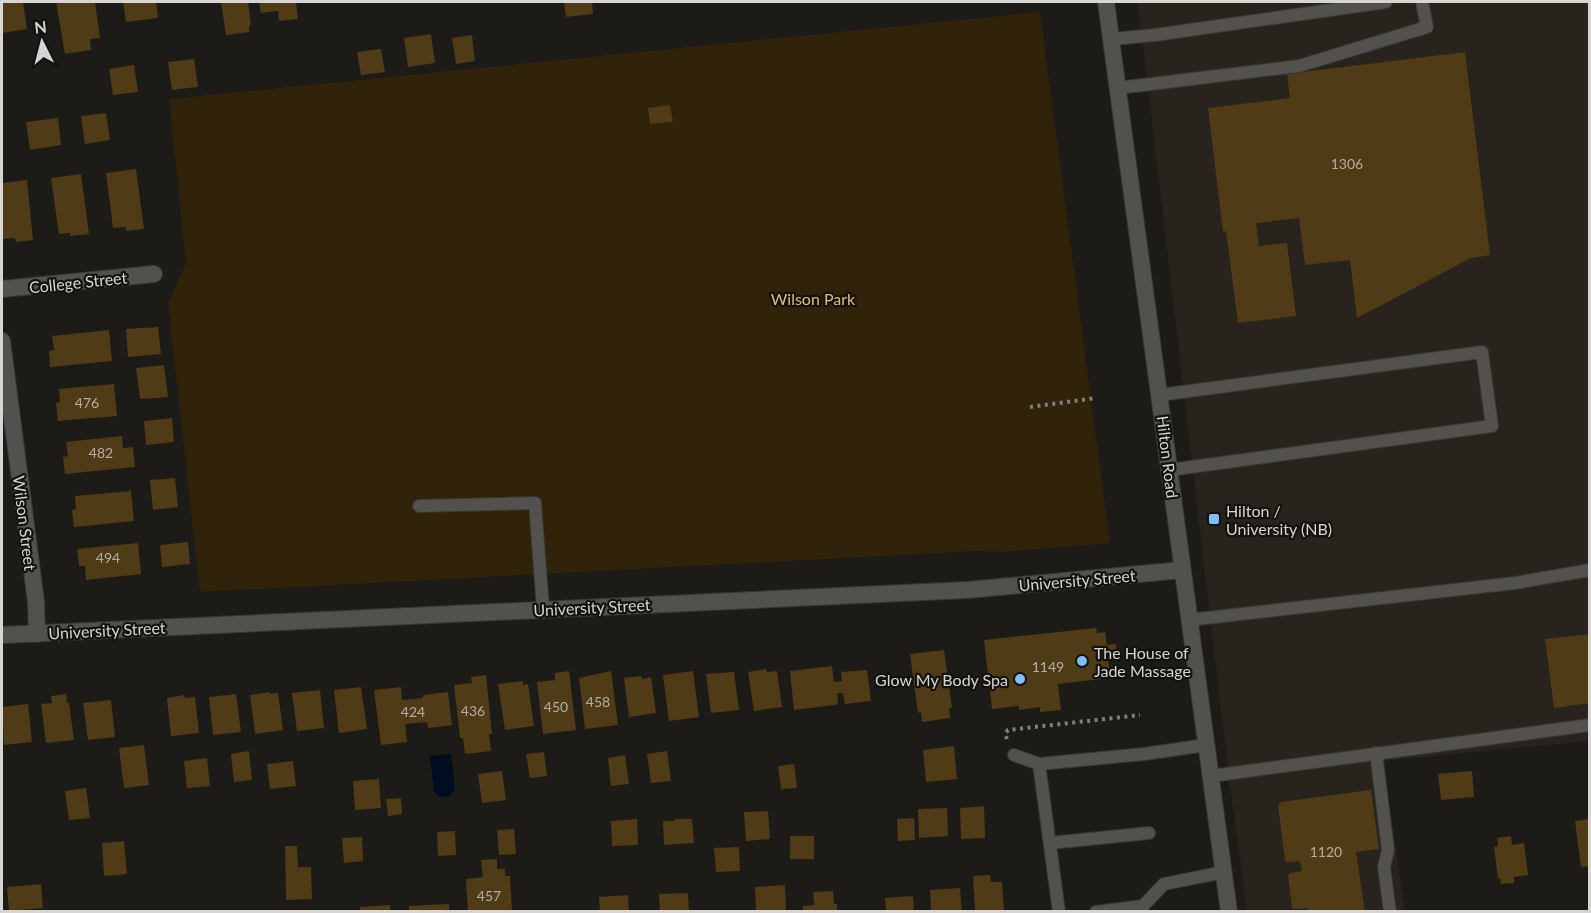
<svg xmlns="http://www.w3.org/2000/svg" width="1591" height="913" viewBox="0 0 1591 913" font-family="Lato,sans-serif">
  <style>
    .built { fill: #28241d }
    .green { fill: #302309 }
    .water { fill: #000d21 }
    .building { fill: #4f3b15 }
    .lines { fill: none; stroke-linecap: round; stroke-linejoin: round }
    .service-casing { stroke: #393836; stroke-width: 14 }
    .minor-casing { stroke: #393836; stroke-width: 18 }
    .tertiary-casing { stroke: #393836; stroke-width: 18 }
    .path { stroke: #81807e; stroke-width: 4; stroke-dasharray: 3 4.5; stroke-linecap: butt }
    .service { stroke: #52514e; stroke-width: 12 }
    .minor { stroke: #52514e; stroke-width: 16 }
    .tertiary { stroke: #52514e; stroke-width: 16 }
    .poi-dot { fill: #80bdfa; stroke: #13120f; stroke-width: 2 }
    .labels { text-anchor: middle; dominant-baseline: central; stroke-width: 4.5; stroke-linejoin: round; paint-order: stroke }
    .number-label { font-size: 14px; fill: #b4aea4 }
    .street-label { font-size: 16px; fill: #d6d5d3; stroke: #13120f }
    .park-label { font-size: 16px; fill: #e2be7e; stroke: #13120f }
    .poi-label { font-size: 16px; fill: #d6d5d3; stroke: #13120f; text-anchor: start }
  </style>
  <rect width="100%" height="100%" fill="#1c1b18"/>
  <polygon class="built" points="1138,2 1589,2 1589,741 1383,761 1405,911 1247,911 1230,786"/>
  <polygon class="green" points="1040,12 1110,543 1004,552 978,551 200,592 168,303 186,263 169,99"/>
  <polygon class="water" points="451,754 455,789 449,796 439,797 434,792 430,756"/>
  <g class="building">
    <polygon points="2,2 23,2 27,29 2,33"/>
    <polygon points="56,2 95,2 100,38 90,39 91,50 65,54"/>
    <polygon points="123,2 156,2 158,18 126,22"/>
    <polygon points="221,2 248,2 251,25 249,26 249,32 226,35"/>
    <polygon points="259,2 296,2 298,19 279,21 278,11 261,13"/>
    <polygon points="564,2 592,2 593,14 566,17"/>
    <polygon points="431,34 435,63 408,67 404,38"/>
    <polygon points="472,35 475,61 456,64 452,38"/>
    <polygon points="381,49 385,72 361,75 357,52"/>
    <polygon points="1465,52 1490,255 1471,258 1357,318 1350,260 1305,265 1299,218 1256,223 1259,246 1287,243 1296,316 1238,323 1226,231 1223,232 1208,108 1290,98 1287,74"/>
    <polygon points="194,59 198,87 172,90 168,62"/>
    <polygon points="134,65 138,92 113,95 109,69"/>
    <polygon points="670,105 673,122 650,124 648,108"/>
    <polygon points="106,113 110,140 85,144 81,116"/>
    <polygon points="58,118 61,145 30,150 26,122"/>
    <polygon points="136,169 144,229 126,231 126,227 113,228 106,173"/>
    <polygon points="81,174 89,234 70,236 70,233 59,234 51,178"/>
    <polygon points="27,180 33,240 16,242 15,238 3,239 2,183"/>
    <polygon points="158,327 161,354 128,357 126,329"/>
    <polygon points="109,330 112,361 50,367 49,351 54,350 52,336"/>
    <polygon points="164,365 168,397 140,399 136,368"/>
    <polygon points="114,384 117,416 58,421 56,403 60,402 59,389"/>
    <polygon points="172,418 174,442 146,445 144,421"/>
    <polygon points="122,436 123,448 133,447 135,467 65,474 63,457 68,456 66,442"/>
    <polygon points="175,478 178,507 153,510 150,480"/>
    <polygon points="131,491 134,521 74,527 72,510 76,509 75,496"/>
    <polygon points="188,542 190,564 162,567 160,545"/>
    <polygon points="138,543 141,574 86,580 85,566 79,566 77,549"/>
    <polygon points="1096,628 1097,633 1105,632 1107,645 1116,644 1118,659 1108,660 1110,672 1101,673 1102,679 1058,684 1061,710 1040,712 1040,707 1019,710 1019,706 992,709 984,640"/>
    <polygon points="1590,634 1590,703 1554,708 1545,639"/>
    <polygon points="944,650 952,708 949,708 950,718 922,722 921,712 918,713 910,654"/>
    <polygon points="832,666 834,682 842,681 841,672 867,670 871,701 845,704 843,693 837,693 838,703 835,705 794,710 790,671"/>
    <polygon points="766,669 767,672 777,671 782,707 754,711 748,672"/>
    <polygon points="569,671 576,730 543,734 537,682 555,680 555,673"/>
    <polygon points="611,671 618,725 585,729 579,678"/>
    <polygon points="693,671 699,717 669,721 663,675"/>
    <polygon points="734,672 739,710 711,713 706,674"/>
    <polygon points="486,675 492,734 489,734 491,751 465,754 463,738 460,738 454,685 472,683 471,677"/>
    <polygon points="641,676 642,679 651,677 656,713 629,717 624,678"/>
    <polygon points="523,681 523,685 528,684 534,726 505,730 498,684"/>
    <polygon points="361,687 367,729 339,733 334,690"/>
    <polygon points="401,687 402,700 423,698 423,695 448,692 452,725 428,728 427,722 405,724 407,742 381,745 374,690"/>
    <polygon points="320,690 324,728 297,731 292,693"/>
    <polygon points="270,692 270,694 278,693 283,730 255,734 250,695"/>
    <polygon points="66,694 67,703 69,703 74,740 46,743 41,704 52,703 51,696"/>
    <polygon points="236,694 241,732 213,735 209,697"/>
    <polygon points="184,695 185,698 195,697 199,733 171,736 167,698"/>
    <polygon points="111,700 115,737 88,740 83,703"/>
    <polygon points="28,704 32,742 4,745 2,707"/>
    <polygon points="144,745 149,785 124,788 119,748"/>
    <polygon points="954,746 957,779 926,782 923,750"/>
    <polygon points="249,751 252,780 234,782 231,754"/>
    <polygon points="667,751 671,781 651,783 647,754"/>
    <polygon points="544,752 547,776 530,778 526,754"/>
    <polygon points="625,755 629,784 611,786 608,758"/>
    <polygon points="207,758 210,786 187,788 184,761"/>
    <polygon points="293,761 296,786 270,789 267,764"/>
    <polygon points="794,764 797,788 781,789 778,766"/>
    <polygon points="502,771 506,800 482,803 478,774"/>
    <polygon points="1472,771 1474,797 1441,800 1438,774"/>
    <polygon points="379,779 381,808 355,810 353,781"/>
    <polygon points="86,788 90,818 69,820 65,791"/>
    <polygon points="1371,790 1379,849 1356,852 1365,912 1307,912 1307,908 1294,909 1292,907 1288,876 1290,873 1302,871 1300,861 1288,862 1285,861 1278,805 1281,802"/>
    <polygon points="401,798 402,814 388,816 386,799"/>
    <polygon points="984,806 985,838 961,839 960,808"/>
    <polygon points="947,808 948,836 919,838 918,809"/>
    <polygon points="768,811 770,839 746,841 744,812"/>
    <polygon points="914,818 915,840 898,841 897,819"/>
    <polygon points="637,819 638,845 612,846 611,821"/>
    <polygon points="675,819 692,819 694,843 664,845 663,821 675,821"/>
    <polygon points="1590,819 1590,866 1581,867 1575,821"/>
    <polygon points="514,829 516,854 499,855 497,830"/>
    <polygon points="455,831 456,855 438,856 437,832"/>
    <rect x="790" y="836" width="24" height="23"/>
    <polygon points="1511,836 1512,845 1524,843 1528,875 1514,877 1514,883 1501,884 1500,878 1498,879 1494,847 1498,846 1497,838"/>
    <polygon points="362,837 363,861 344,863 342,838"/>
    <polygon points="124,841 127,874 104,876 102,843"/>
    <polygon points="285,846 297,846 298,867 311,867 312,899 286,900"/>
    <polygon points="739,847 740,871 716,872 714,848"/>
    <polygon points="497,859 497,869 505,869 505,876 510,876 512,910 468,912 466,879 483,877 481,860"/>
    <polygon points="990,875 991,882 1002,882 1004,912 975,912 973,876"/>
    <polygon points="41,884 43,908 9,911 7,887"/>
    <polygon points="785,885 786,912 756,912 755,887"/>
    <polygon points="960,888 962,912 931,912 930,890"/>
    <polygon points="833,891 834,904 837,904 837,912 803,912 803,906 814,905 813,892"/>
    <polygon points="688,893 689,912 660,912 659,894"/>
    <polygon points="628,895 629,912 600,912 599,897"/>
    <polygon points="913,896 914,912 886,912 885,898"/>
    <polygon points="449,904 449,912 409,912 409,906"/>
    <polygon points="390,905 390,912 360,912 360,907"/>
  </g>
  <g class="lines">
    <defs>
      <g id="service">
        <polyline points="1112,39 1155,35 1386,2"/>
        <polyline points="1118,88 1299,66 1427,27 1422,2"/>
        <polyline points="1160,395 1482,352 1492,426 1169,470"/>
        <polyline points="419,506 535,503 543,609"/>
        <polyline points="1189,620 1515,583 1590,570"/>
        <polyline points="1376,753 1388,850 1384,867 1390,912"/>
        <polyline points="1014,755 1039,764 1144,754 1206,745"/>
        <polyline points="1039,764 1059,912"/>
        <polyline points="1211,776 1590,725"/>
        <polyline points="1050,843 1149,833"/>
        <polyline points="1096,912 1143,906 1164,884 1224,872"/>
      </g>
      <g id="minor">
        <polyline points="2,289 154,274"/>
        <polyline points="2,341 36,602 37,634"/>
        <polyline points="2,635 967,590 1182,570"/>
      </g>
      <polyline id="tertiary" points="1106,2 1229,912"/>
    </defs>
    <use href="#service" class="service-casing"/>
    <use href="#minor" class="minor-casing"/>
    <use href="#tertiary" class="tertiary-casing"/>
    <g class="path">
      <polyline points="1030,407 1096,398"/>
      <polyline points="1007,739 1005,734 1008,730 1140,715"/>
    </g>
    <use href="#service" class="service"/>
    <use href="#minor" class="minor"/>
    <use href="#tertiary" class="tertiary"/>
  </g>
  <g class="poi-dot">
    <rect x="1208" y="513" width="12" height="12" rx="3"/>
    <circle cx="1082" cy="661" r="6"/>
    <circle cx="1020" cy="679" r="6"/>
  </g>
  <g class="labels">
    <g class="number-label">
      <text x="1347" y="163">1306</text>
      <text x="87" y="402">476</text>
      <text x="101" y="452">482</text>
      <text x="108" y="557">494</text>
      <text x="1048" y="666">1149</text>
      <text x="598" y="701">458</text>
      <text x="556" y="706">450</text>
      <text x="473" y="710">436</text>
      <text x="413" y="711">424</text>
      <text x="1326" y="851">1120</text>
      <text x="489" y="895">457</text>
    </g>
    <g class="street-label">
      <text transform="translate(78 282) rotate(-6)">College Street</text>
      <text transform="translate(1168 457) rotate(83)">Hilton Road</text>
      <text transform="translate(25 523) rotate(83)">Wilson Street</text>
      <text transform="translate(1077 580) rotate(-5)">University Street</text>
      <text transform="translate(592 607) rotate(-3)">University Street</text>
      <text transform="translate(107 630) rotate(-3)">University Street</text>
    </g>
    <g class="park-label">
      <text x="813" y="298">Wilson Park</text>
    </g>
    <g class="poi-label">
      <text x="1226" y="510">Hilton /<tspan x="1226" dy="18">University (NB)</tspan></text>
      <text x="1094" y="652">The House of<tspan x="1094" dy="18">Jade Massage</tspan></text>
      <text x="1008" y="679" text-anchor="end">Glow My Body Spa</text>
    </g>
  </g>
  <rect width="1591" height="913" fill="none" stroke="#d6d5d3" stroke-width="6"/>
  <g transform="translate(42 42) rotate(354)" stroke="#13120f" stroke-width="4.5" paint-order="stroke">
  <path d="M0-4.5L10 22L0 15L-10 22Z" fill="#d6d5d3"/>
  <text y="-9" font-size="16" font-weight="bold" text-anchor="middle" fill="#d6d5d3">N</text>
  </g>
</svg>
